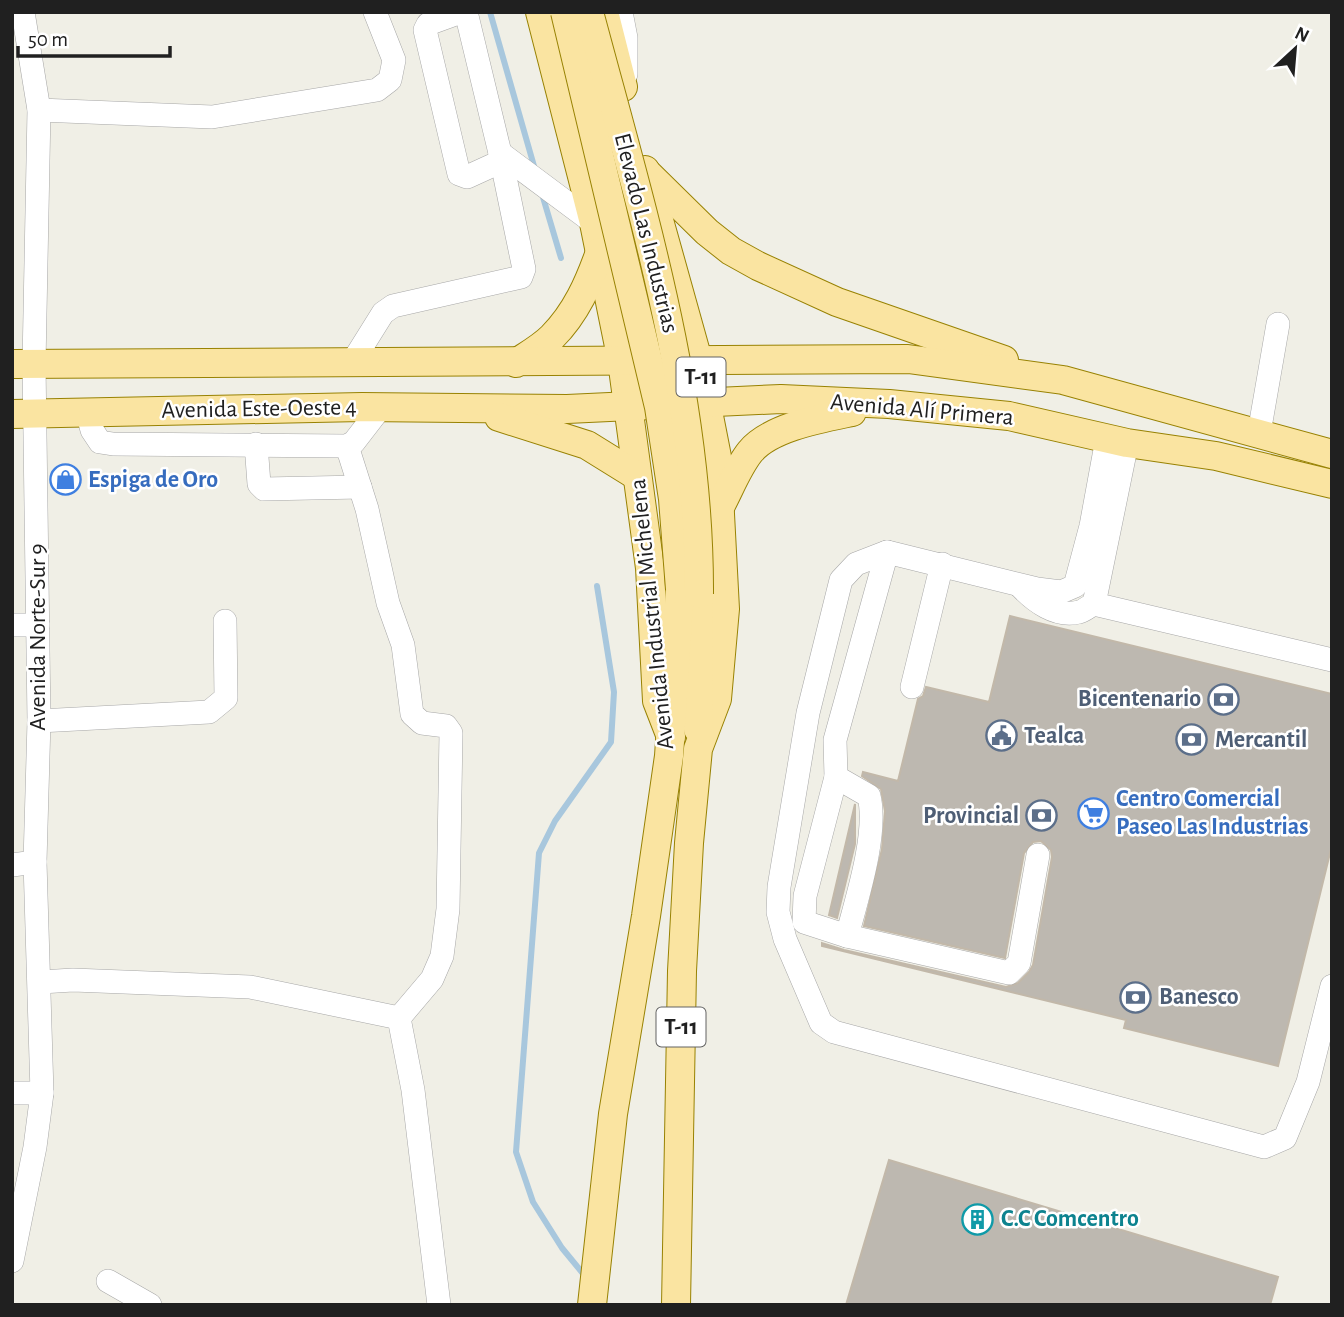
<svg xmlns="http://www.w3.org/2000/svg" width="1344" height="1317" viewBox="0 0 1344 1317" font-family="'Alegreya Sans',sans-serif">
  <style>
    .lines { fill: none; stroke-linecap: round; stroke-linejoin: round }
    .stream { stroke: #a8c7dd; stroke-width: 6 }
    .building { fill: #bdb8b0; stroke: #c2b8a9; stroke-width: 2 }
    .minor-casing { stroke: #a7a7a7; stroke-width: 24 }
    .major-casing { stroke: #988203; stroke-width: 30 }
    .minor { stroke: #fff; stroke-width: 23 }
    .major { stroke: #fae4a1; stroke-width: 28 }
    .major-bridge-casing { stroke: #988203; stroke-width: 30; stroke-linecap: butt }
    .major-bridge { stroke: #fae4a1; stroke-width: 28 }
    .labels { text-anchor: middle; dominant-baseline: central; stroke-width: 5; stroke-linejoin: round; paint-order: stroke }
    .shield { fill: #fff; stroke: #636363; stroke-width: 2 }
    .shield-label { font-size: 23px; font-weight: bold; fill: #202020 }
    .street-label { font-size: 24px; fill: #202020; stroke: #fff }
    .shop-label { font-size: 24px; font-weight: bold; fill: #366cbe; stroke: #fff; text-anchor: start }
    .service-label { font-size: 24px; font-weight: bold; fill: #4e5e75; stroke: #fff; text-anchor: start }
    .culture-label { font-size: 24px; font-weight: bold; fill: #0d838f; stroke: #fff; text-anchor: start }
  </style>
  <rect width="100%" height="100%" fill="#f0efe6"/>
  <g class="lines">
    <g class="stream">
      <polyline points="490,12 534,166"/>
      <polyline points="542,194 561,258"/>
      <polyline points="585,1276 562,1248 533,1202 516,1152 539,853 555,821 611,742 614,692 597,586"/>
    </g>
  </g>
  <g class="building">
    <polygon points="1010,616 1332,694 1332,845 1278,1066 1124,1028 1126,1020 822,946 822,943 844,950 1006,987 1018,983 1029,972 1033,965 1052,857 1051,850 1041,841 1033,842 1024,853 1005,958 864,926 882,849 885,811 881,789 862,776 863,772 898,781 918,699 923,696 926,687 989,702"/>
    <polygon points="855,804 855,844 837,918 829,915"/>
    <polygon points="889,1160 1278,1277 1270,1305 846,1305"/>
  </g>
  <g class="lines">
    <defs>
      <g id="minor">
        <polyline points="461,12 428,24 425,30 459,174 467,177 502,161"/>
        <polyline points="621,12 626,38 626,74"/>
        <polyline points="39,110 212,117 377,90 390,80 394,60 375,12"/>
        <polyline points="500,153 594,223"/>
        <polyline points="353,361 383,313 393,306 521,277 524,269 500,153 466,12"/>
        <polyline points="87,412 92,430 100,442 113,444 347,446 354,442 381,407"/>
        <polyline points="1259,433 1278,324"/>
        <polyline points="1107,439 1091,526 1075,586 1061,592 1037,589 887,552 856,564 841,580 808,713 779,887 778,912 785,939 821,1023 834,1032 1264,1147 1285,1138 1308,1082 1332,986"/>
        <polyline points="1127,443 1094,604 1332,660"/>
        <polyline points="256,444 259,484 264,489 360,487"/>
        <polyline points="347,446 367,509 388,603 403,645 412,714 422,723 446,726 451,733 448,909 442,956 432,979 399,1018"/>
        <path d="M887 552 835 740 836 777 869 796C878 833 857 898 847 936L1009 973 1019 963 1038 855"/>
        <path d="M1020 586C1034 601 1056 618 1079 612 1084 611 1089 606 1094 604"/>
        <polyline points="12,625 38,625"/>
        <polyline points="912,687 942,564"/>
        <polyline points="39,721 209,712 226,698 225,621"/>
        <polyline points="836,777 805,896 804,922 847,936"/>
        <polyline points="12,865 35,862"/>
        <polyline points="41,982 73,980 250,987 399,1018 413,1090 439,1305"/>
        <polyline points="12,1093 42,1093"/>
        <polyline points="12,1261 35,1147 42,1093 35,862 39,721 34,364 39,110 23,12"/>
        <polyline points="108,1281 150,1305"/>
      </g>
      <g id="major">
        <polyline points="540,12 594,223 622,361 650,568 657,701 671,737"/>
        <polyline points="604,12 623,87"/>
        <polyline points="645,170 698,360 717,457 725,609 717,699 698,749 689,843 682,971 676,1305"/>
        <polyline points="646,172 707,232 731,251 758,266 837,302 1004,360"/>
        <path d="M516 363C528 355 542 347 552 337 576 313 589 283 600 252"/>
        <polyline points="12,364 908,359 1063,380 1332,454"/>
        <polyline points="12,414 362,407 567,409 781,399 889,404 1009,416 1127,443 1216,456 1332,484"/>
        <polyline points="499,417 587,445 637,476"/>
        <path d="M721 505C730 488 738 467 750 452 770 427 823 418 852 412"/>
        <polyline points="698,729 699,594"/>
        <polyline points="592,1305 613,1114 646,916 669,756 680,589"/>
      </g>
    </defs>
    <use href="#minor" class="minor-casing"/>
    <use href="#major" class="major-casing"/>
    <use href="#minor" class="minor"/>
    <use href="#major" class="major"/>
    <defs>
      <g id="major-bridge">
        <polyline points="565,12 659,407 673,499 680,589"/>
        <path d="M589 12C640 204 700 394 699 594"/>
      </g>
    </defs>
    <use href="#major-bridge" class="major-bridge-casing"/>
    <use href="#major-bridge" class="major-bridge"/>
  </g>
  <defs>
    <symbol id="shop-ring" viewBox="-11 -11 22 22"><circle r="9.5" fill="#fff" stroke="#3f7fe0" stroke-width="1.5"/><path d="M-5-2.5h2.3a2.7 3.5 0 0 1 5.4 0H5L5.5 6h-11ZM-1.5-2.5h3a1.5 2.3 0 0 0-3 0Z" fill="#3f7fe0"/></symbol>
    <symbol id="bank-ring" viewBox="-11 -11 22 22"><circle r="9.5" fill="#fff" stroke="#5c6f8a" stroke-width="1.5"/><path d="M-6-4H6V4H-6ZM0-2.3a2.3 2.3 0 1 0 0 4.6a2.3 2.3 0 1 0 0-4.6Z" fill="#5c6f8a"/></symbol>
    <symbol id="civic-ring" viewBox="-11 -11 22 22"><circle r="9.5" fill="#fff" stroke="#5c6f8a" stroke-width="1.5"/><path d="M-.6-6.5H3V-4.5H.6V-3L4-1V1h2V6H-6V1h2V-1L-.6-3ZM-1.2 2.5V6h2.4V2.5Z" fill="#5c6f8a"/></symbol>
    <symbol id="supermarket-ring" viewBox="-11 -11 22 22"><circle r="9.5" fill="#fff" stroke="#3f7fe0" stroke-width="1.5"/><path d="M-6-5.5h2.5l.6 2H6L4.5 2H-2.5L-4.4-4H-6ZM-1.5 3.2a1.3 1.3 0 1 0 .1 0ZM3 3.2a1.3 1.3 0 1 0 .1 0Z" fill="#3f7fe0"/></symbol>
    <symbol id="building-ring" viewBox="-11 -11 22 22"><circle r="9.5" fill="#fff" stroke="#0f9aa8" stroke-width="1.5"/><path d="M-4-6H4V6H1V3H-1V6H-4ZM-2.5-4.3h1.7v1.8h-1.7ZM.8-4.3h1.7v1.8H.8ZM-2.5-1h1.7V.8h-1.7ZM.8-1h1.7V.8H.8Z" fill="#0f9aa8"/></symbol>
  </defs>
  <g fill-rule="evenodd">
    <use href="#shop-ring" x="48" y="462" width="35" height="35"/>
    <use href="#bank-ring" x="1206" y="682" width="35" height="35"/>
    <use href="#civic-ring" x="984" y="718" width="35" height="35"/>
    <use href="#bank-ring" x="1174" y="722" width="35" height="35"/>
    <use href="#supermarket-ring" x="1076" y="796" width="35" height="35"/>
    <use href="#bank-ring" x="1024" y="798" width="35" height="35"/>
    <use href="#bank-ring" x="1118" y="980" width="35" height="35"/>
    <use href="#building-ring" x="960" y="1202" width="35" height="35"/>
  </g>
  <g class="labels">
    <g class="shield">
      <rect x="676.5" y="357.5" width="49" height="39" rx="5"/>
      <rect x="656.5" y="1007.5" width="49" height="39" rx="5"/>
    </g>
    <g class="shield-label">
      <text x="701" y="377">T-11</text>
      <text x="681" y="1027">T-11</text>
    </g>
    <g class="street-label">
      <text transform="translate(646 233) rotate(76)">Elevado Las Industrias</text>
      <text transform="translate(259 409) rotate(-1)">Avenida Este-Oeste 4</text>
      <text transform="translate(922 410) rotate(5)">Avenida Alí Primera</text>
      <text transform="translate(652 614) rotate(-96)">Avenida Industrial Michelena</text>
      <text transform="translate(38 637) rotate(-90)">Avenida Norte-Sur 9</text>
    </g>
    <g class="shop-label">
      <text x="88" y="480">Espiga de Oro</text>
      <text x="1116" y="799">Centro Comercial<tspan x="1116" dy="28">Paseo Las Industrias</tspan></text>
    </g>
    <g class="service-label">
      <text x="1201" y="699" text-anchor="end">Bicentenario</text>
      <text x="1024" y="736">Tealca</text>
      <text x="1215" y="740">Mercantil</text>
      <text x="1019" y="816" text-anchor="end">Provincial</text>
      <text x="1159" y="997">Banesco</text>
    </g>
    <g class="culture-label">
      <text x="1001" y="1219">C.C Comcentro</text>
    </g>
  </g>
  <rect width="1344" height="1317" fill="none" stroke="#202020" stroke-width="28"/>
  <g transform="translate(1295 49) rotate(26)" stroke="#ffffff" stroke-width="5" paint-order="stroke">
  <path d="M0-5L12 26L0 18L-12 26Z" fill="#202020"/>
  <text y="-10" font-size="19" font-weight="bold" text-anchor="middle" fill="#202020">N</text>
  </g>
  <path d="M18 46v10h152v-10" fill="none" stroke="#202020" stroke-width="3.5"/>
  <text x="28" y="46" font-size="21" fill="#202020" stroke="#ffffff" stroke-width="5" paint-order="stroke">50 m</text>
</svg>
